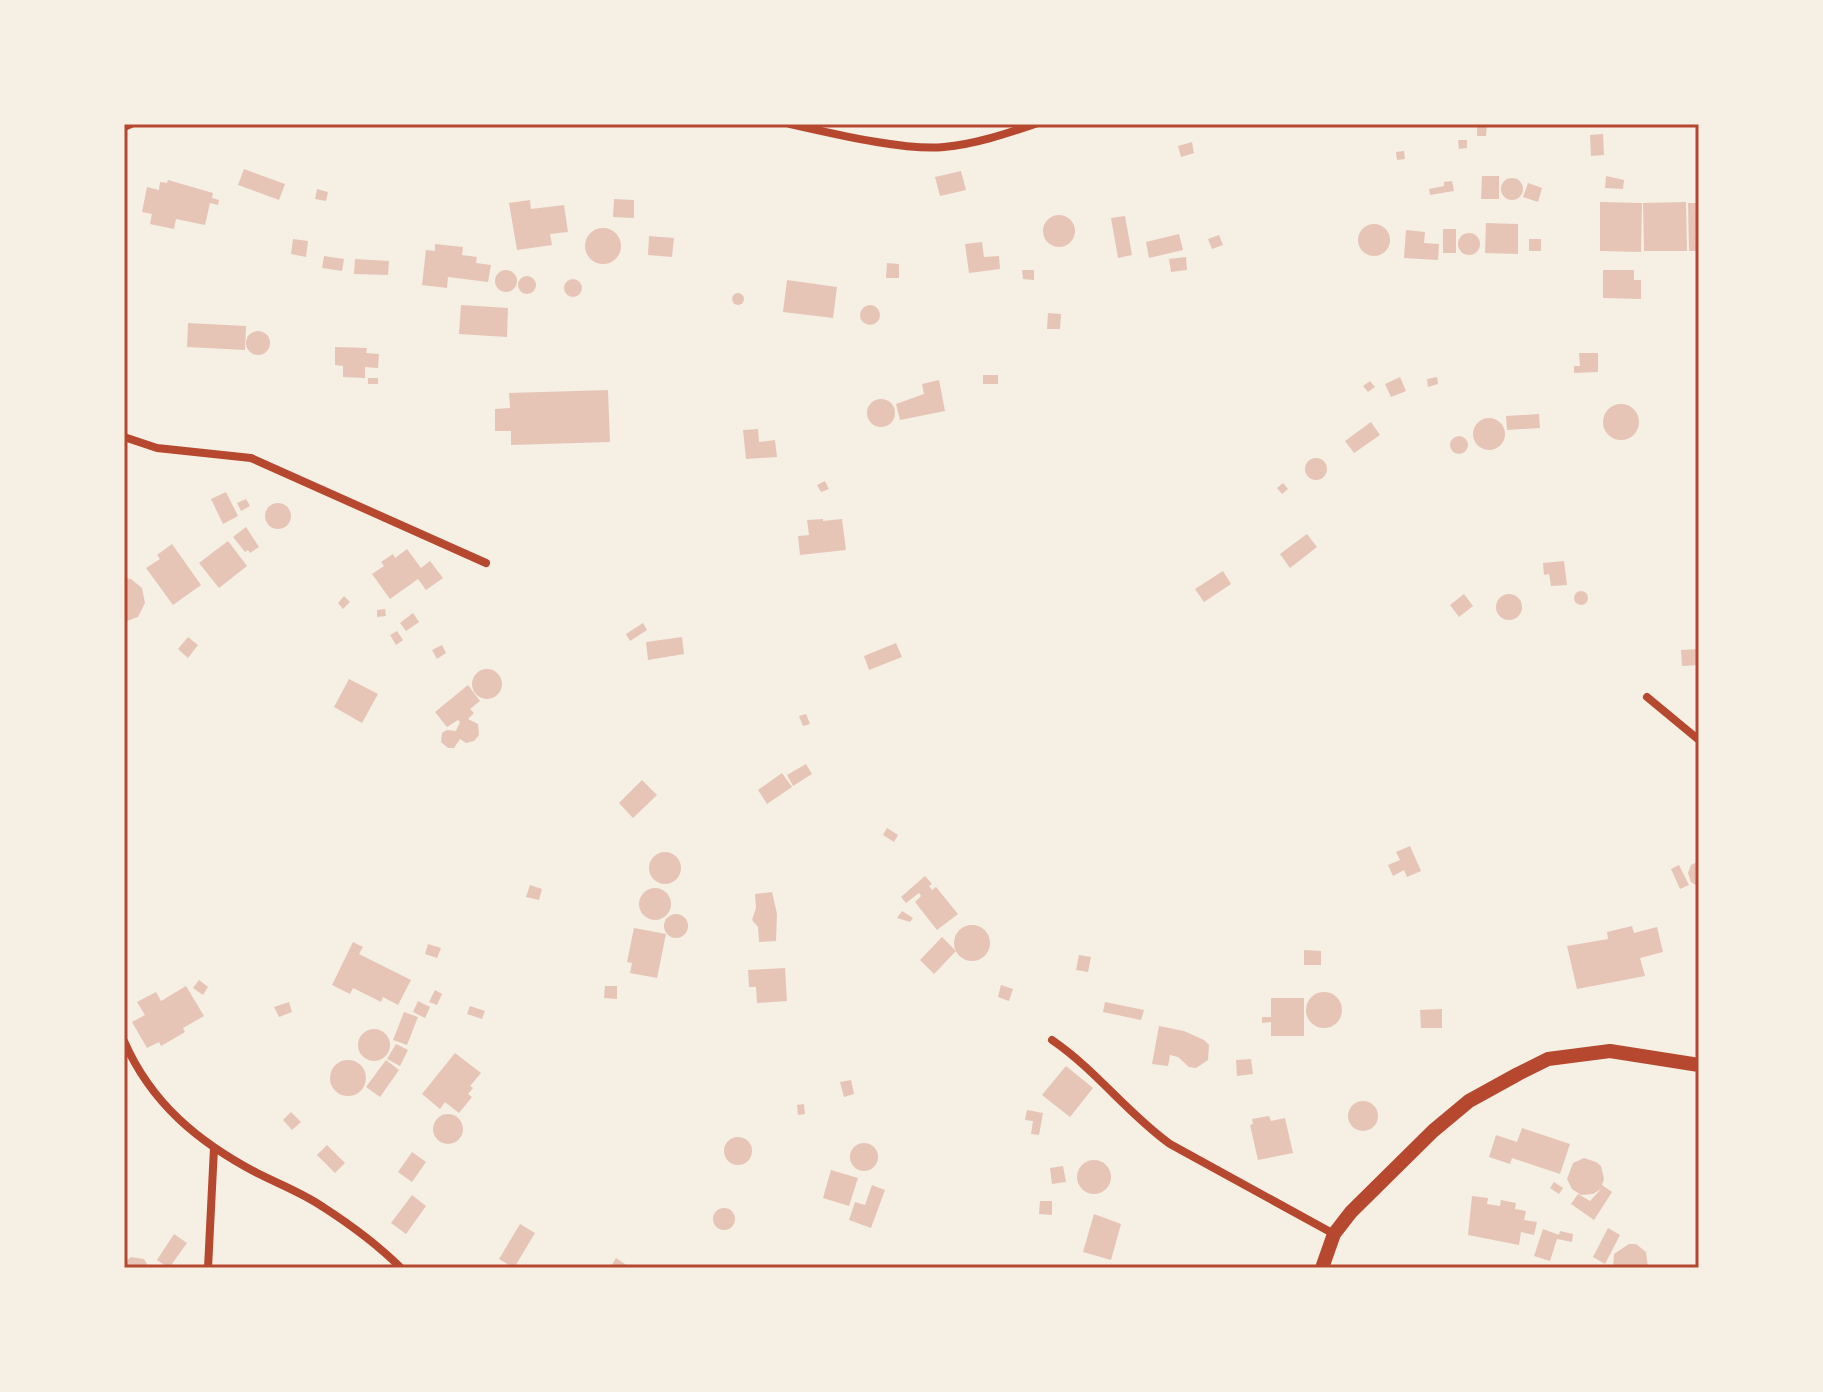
<svg xmlns="http://www.w3.org/2000/svg" width="1823" height="1392" viewBox="0 0 1823 1392" font-family="Quicksand,sans-serif">
  <style>
    .building { fill: #e6c5b7 }
    .lines { fill: none; stroke-linecap: round; stroke-linejoin: round }
    .minor { stroke: #b5482f; stroke-width: 8 }
    .tertiary { stroke: #b5482f; stroke-width: 14 }
    .neatline { fill: none; stroke: #b5482f; stroke-width: 3 }
  </style>
  <rect width="100%" height="100%" fill="#f6efe4"/>
  <g class="building">
    <polygon points="1477,124 1487,124 1486,136 1477,136"/>
    <polygon points="1603,134 1604,155 1591,156 1590,135"/>
    <polygon points="1458,140 1467,140 1467,148 1459,149"/>
    <polygon points="1192,142 1194,153 1181,157 1178,146"/>
    <polygon points="1404,151 1405,159 1397,160 1396,152"/>
    <polygon points="244,169 285,184 279,200 238,185"/>
    <polygon points="961,171 966,190 940,196 935,177"/>
    <polygon points="1482,176 1499,176 1499,199 1481,199"/>
    <polygon points="1606,176 1624,180 1623,189 1605,188"/>
    <circle cx="1512" cy="189" r="11"/>
    <polygon points="168,180 213,193 212,198 219,200 218,205 210,203 205,225 176,219 174,229 150,224 152,214 142,212 147,187 159,190 160,182 167,183"/>
    <polygon points="1452,181 1454,191 1430,195 1429,189 1444,186 1444,182"/>
    <polygon points="1528,183 1542,188 1538,202 1523,197"/>
    <polygon points="317,189 328,192 326,201 315,199"/>
    <polygon points="614,199 634,200 634,218 613,217"/>
    <polygon points="530,200 531,209 564,205 568,232 550,234 552,245 517,250 509,203"/>
    <polygon points="1600,202 1642,203 1641,252 1600,251"/>
    <polygon points="1686,202 1687,251 1644,251 1643,203"/>
    <polygon points="1688,203 1699,203 1699,251 1689,251"/>
    <circle cx="1059" cy="231" r="16"/>
    <polygon points="1125,216 1132,255 1118,258 1111,218"/>
    <polygon points="1486,223 1518,224 1518,254 1485,253"/>
    <circle cx="1374" cy="240" r="16"/>
    <circle cx="603" cy="246" r="18"/>
    <rect x="1443" y="229" width="13" height="24"/>
    <polygon points="1406,230 1425,232 1424,243 1439,244 1438,260 1404,258"/>
    <circle cx="1469" cy="244" r="11"/>
    <polygon points="1179,234 1183,250 1149,258 1146,242"/>
    <polygon points="1219,235 1223,245 1212,249 1208,239"/>
    <polygon points="649,236 674,238 672,257 648,255"/>
    <polygon points="293,239 308,241 306,257 291,254"/>
    <rect x="1529" y="239" width="12" height="12"/>
    <polygon points="982,242 984,257 999,256 1000,269 969,273 965,244"/>
    <polygon points="435,244 463,247 462,255 477,257 476,263 491,265 488,282 448,277 447,288 422,285 426,250 435,251"/>
    <polygon points="324,256 344,259 342,271 322,268"/>
    <polygon points="1186,257 1187,270 1171,272 1169,259"/>
    <polygon points="355,259 389,261 388,275 354,274"/>
    <polygon points="887,263 899,264 899,278 886,278"/>
    <polygon points="1022,270 1034,270 1034,280 1023,279"/>
    <polygon points="1603,270 1634,270 1634,280 1641,280 1641,299 1603,298"/>
    <circle cx="506" cy="281" r="11"/>
    <circle cx="527" cy="285" r="9"/>
    <circle cx="573" cy="288" r="9"/>
    <polygon points="787,280 837,287 833,318 783,312"/>
    <circle cx="738" cy="299" r="6"/>
    <polygon points="461,305 508,308 507,337 459,334"/>
    <circle cx="870" cy="315" r="10"/>
    <polygon points="1048,313 1061,314 1060,329 1047,329"/>
    <polygon points="188,323 246,326 245,350 187,347"/>
    <circle cx="258" cy="343" r="12"/>
    <polygon points="335,347 367,348 366,353 379,354 378,368 365,367 365,378 343,377 343,366 335,365"/>
    <polygon points="1579,353 1598,353 1598,372 1574,373 1574,366 1580,366"/>
    <rect x="983" y="375" width="15" height="9"/>
    <polygon points="1400,377 1406,391 1391,397 1385,384"/>
    <polygon points="1437,377 1438,384 1428,387 1427,379"/>
    <rect x="368" y="378" width="10" height="6"/>
    <polygon points="939,380 945,411 900,420 896,404 924,394 922,384"/>
    <polygon points="1370,381 1375,387 1368,392 1363,386"/>
    <polygon points="608,390 610,442 511,445 511,431 495,431 495,409 510,408 509,393"/>
    <circle cx="881" cy="413" r="14"/>
    <circle cx="1621" cy="422" r="18"/>
    <polygon points="1539,414 1540,428 1507,430 1506,416"/>
    <circle cx="1489" cy="434" r="16"/>
    <polygon points="1371,422 1380,435 1354,453 1345,441"/>
    <polygon points="758,429 759,442 775,440 777,457 746,459 743,430"/>
    <circle cx="1459" cy="445" r="9"/>
    <circle cx="1316" cy="469" r="11"/>
    <polygon points="825,481 829,489 821,492 817,485"/>
    <polygon points="1283,483 1288,489 1282,494 1277,488"/>
    <polygon points="226,492 238,516 223,524 211,499"/>
    <polygon points="246,499 250,506 241,511 237,503"/>
    <circle cx="278" cy="516" r="13"/>
    <polygon points="823,519 823,521 842,519 846,550 800,555 798,536 809,535 807,520"/>
    <polygon points="246,527 259,547 250,553 248,550 245,552 233,537"/>
    <polygon points="1307,534 1317,547 1290,568 1280,554"/>
    <polygon points="228,541 247,566 219,588 199,563"/>
    <polygon points="172,544 201,585 173,605 146,568 160,559 157,555"/>
    <polygon points="407,549 421,568 430,561 443,578 426,590 418,579 390,599 372,574 384,566 381,562 393,554 395,558"/>
    <polygon points="1564,561 1567,585 1551,586 1549,574 1544,575 1543,563"/>
    <polygon points="1223,571 1231,584 1204,602 1195,589"/>
    <polygon points="124,578 131,579 142,588 145,603 138,617 124,622"/>
    <circle cx="1581" cy="598" r="7"/>
    <circle cx="1509" cy="607" r="13"/>
    <polygon points="1464,594 1473,606 1459,617 1450,605"/>
    <polygon points="344,596 350,602 343,609 338,603"/>
    <polygon points="385,609 386,616 377,617 377,610"/>
    <polygon points="413,613 419,622 406,631 400,623"/>
    <polygon points="643,623 647,630 630,641 626,634"/>
    <polygon points="397,631 403,640 396,645 390,635"/>
    <polygon points="188,637 198,645 188,658 178,649"/>
    <polygon points="682,637 684,654 648,660 646,642"/>
    <polygon points="896,643 902,657 869,670 864,656"/>
    <polygon points="442,645 446,653 437,659 432,650"/>
    <polygon points="1699,649 1699,665 1682,666 1681,650"/>
    <circle cx="487" cy="684" r="15"/>
    <polygon points="349,679 378,694 362,723 334,707"/>
    <polygon points="468,685 480,701 470,709 474,713 468,719 478,724 479,735 474,741 466,743 460,739 454,748 448,748 441,742 442,733 447,730 456,731 460,722 458,720 447,727 435,712"/>
    <polygon points="806,714 810,724 803,726 799,716"/>
    <polygon points="806,764 812,774 793,786 787,775"/>
    <polygon points="782,773 792,787 767,804 758,790"/>
    <polygon points="642,780 657,795 633,818 619,803"/>
    <polygon points="887,828 898,835 894,842 883,835"/>
    <polygon points="1410,846 1421,871 1407,877 1404,870 1393,876 1388,865 1400,860 1396,852"/>
    <circle cx="665" cy="868" r="16"/>
    <polygon points="1699,861 1699,887 1691,882 1688,873 1691,865"/>
    <polygon points="1679,865 1689,885 1680,889 1671,869"/>
    <polygon points="925,876 932,884 929,886 932,890 936,887 958,914 937,930 915,902 921,896 919,893 906,903 901,897"/>
    <polygon points="530,885 542,889 539,900 526,897"/>
    <circle cx="655" cy="904" r="16"/>
    <polygon points="772,892 777,914 776,941 759,942 758,927 752,920 756,908 755,894"/>
    <polygon points="902,911 913,918 910,922 897,918"/>
    <circle cx="676" cy="926" r="12"/>
    <circle cx="972" cy="943" r="18"/>
    <polygon points="1632,926 1634,933 1657,927 1663,952 1640,958 1645,976 1577,989 1567,946 1608,939 1607,932"/>
    <polygon points="634,928 666,934 657,978 630,973 632,963 627,962"/>
    <polygon points="942,937 956,951 934,974 920,960"/>
    <polygon points="353,942 363,947 359,954 411,980 398,1005 383,997 381,1002 353,988 350,994 332,985"/>
    <polygon points="428,944 441,948 437,958 425,954"/>
    <polygon points="1304,950 1321,951 1321,965 1304,965"/>
    <polygon points="1079,955 1091,957 1088,972 1076,970"/>
    <polygon points="785,968 787,1001 757,1003 756,987 749,987 748,970"/>
    <polygon points="199,980 208,987 203,995 193,988"/>
    <polygon points="1001,985 1013,989 1009,1001 998,997"/>
    <polygon points="186,986 204,1016 183,1028 185,1032 161,1046 159,1042 147,1048 132,1022 145,1015 137,1002 156,992 161,1001"/>
    <polygon points="605,986 617,986 617,999 604,998"/>
    <polygon points="435,990 442,994 437,1005 429,1002"/>
    <circle cx="1324" cy="1010" r="18"/>
    <polygon points="1271,998 1304,998 1304,1036 1271,1036 1271,1022 1262,1023 1262,1017 1271,1017"/>
    <polygon points="418,1001 430,1007 425,1018 413,1012"/>
    <polygon points="289,1002 292,1012 279,1017 274,1007"/>
    <polygon points="1105,1002 1144,1010 1141,1020 1103,1012"/>
    <polygon points="470,1006 485,1011 482,1019 467,1014"/>
    <polygon points="1442,1009 1442,1028 1421,1028 1420,1010"/>
    <polygon points="404,1012 418,1017 407,1045 393,1040"/>
    <polygon points="1159,1026 1184,1031 1204,1040 1209,1045 1208,1060 1196,1068 1189,1067 1178,1057 1170,1055 1168,1066 1152,1064"/>
    <circle cx="374" cy="1045" r="16"/>
    <polygon points="396,1044 408,1050 400,1066 387,1059"/>
    <polygon points="455,1053 481,1073 470,1086 473,1088 468,1094 472,1097 459,1113 445,1102 440,1109 422,1094"/>
    <polygon points="1251,1059 1253,1074 1237,1076 1236,1060"/>
    <circle cx="348" cy="1078" r="18"/>
    <polygon points="386,1060 399,1070 380,1097 366,1087"/>
    <polygon points="1066,1066 1093,1088 1070,1117 1042,1095"/>
    <polygon points="851,1080 854,1094 844,1097 840,1082"/>
    <circle cx="1363" cy="1116" r="15"/>
    <polygon points="804,1104 805,1114 798,1115 797,1105"/>
    <polygon points="1027,1110 1043,1113 1039,1135 1031,1134 1033,1121 1025,1120"/>
    <polygon points="291,1112 301,1122 292,1130 283,1120"/>
    <circle cx="448" cy="1129" r="15"/>
    <polygon points="1269,1116 1271,1121 1285,1118 1293,1153 1258,1160 1250,1125 1253,1124 1252,1119"/>
    <polygon points="1522,1128 1570,1144 1560,1174 1512,1158 1510,1164 1489,1157 1496,1135 1517,1142"/>
    <circle cx="738" cy="1151" r="14"/>
    <circle cx="864" cy="1157" r="14"/>
    <polygon points="327,1145 345,1163 335,1173 317,1155"/>
    <polygon points="412,1152 426,1162 412,1182 398,1172"/>
    <polygon points="1584,1158 1596,1162 1601,1166 1604,1179 1602,1185 1612,1192 1594,1220 1571,1204 1578,1194 1590,1201 1601,1189 1593,1194 1581,1195 1572,1189 1567,1179 1573,1163"/>
    <circle cx="1094" cy="1177" r="17"/>
    <polygon points="1063,1166 1066,1182 1052,1184 1050,1168"/>
    <polygon points="831,1170 858,1178 849,1206 823,1198"/>
    <polygon points="1554,1182 1563,1188 1559,1194 1550,1188"/>
    <polygon points="872,1185 885,1190 871,1228 849,1220 855,1202 865,1205"/>
    <polygon points="412,1195 426,1206 406,1234 391,1223"/>
    <polygon points="1472,1196 1488,1198 1487,1204 1500,1206 1501,1200 1516,1203 1515,1209 1526,1211 1524,1220 1537,1222 1534,1235 1521,1232 1519,1245 1468,1235"/>
    <polygon points="1040,1201 1052,1201 1052,1215 1039,1214"/>
    <circle cx="724" cy="1219" r="11"/>
    <polygon points="1094,1214 1121,1224 1111,1260 1083,1252"/>
    <polygon points="520,1224 535,1233 514,1268 499,1259"/>
    <polygon points="1608,1228 1620,1235 1605,1264 1593,1257"/>
    <polygon points="1543,1229 1559,1235 1560,1231 1573,1234 1572,1242 1557,1239 1550,1261 1534,1256"/>
    <polygon points="174,1234 187,1243 169,1268 157,1260"/>
    <polygon points="1629,1244 1636,1244 1646,1252 1648,1268 1613,1268 1614,1254"/>
    <polygon points="131,1257 144,1259 149,1268 124,1268 125,1262"/>
    <polygon points="616,1258 631,1268 610,1268"/>
  </g>
  <g class="lines">
    <g class="minor">
      <path d="M790 124C831 133 904 151 944 147 976 144 1005 134 1035 124"/>
      <polyline points="124,127 131,124"/>
      <polyline points="124,437 157,448 251,458 486,563"/>
      <polyline points="1647,697 1699,740"/>
      <path d="M1052 1040C1096 1070 1127 1113 1170 1144L1334 1234"/>
      <path d="M124 1041C151 1103 198 1142 257 1173 279 1184 303 1193 323 1207 351 1225 377 1244 401 1268"/>
      <polyline points="208,1268 214,1148"/>
    </g>
    <polyline class="tertiary" points="1322,1268 1334,1234 1351,1212 1433,1131 1469,1101 1518,1074 1548,1059 1610,1051 1699,1065"/>
  </g>
  <rect width="1823" height="1392" fill="none" stroke="#f6efe4" stroke-width="252"/>
  <rect x="126" y="126" width="1571" height="1140" class="neatline"/>
</svg>
